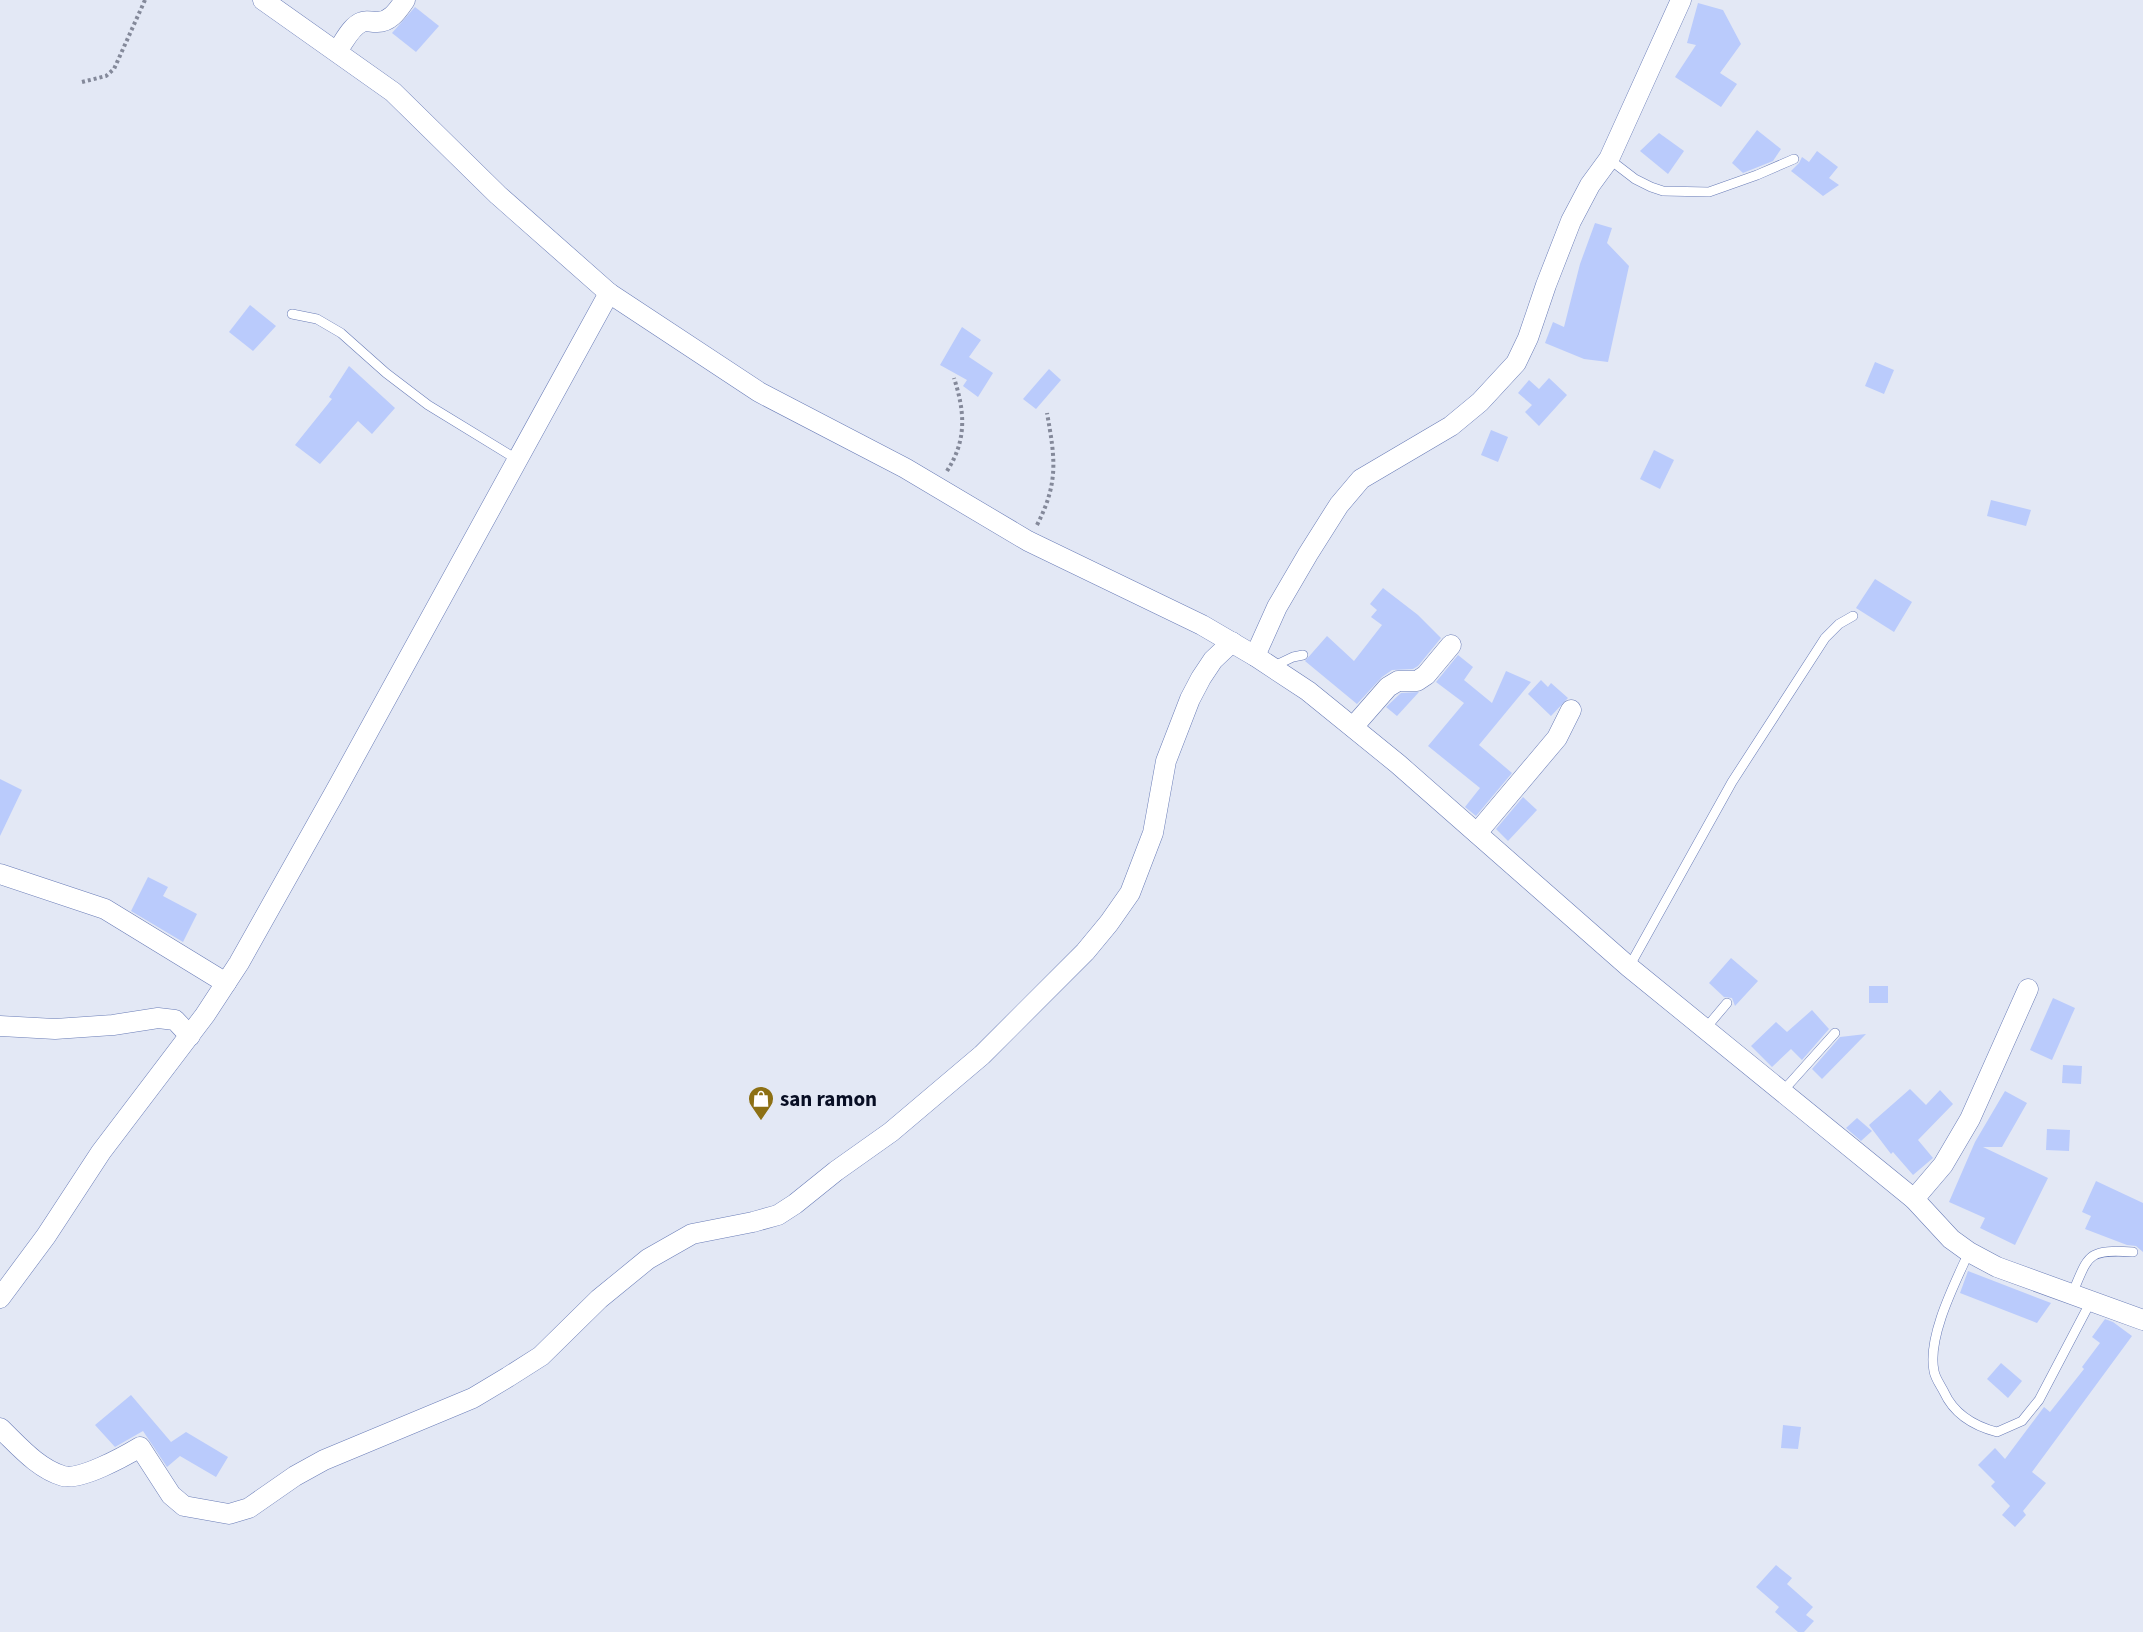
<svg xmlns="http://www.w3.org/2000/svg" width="2143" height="1632" viewBox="0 0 2143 1632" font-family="'Source Sans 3',sans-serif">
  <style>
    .building { fill: #bacbfc }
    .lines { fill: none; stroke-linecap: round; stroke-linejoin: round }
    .service-casing { stroke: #697cb7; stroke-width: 10 }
    .minor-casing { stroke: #697cb7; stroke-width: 21 }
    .path { stroke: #84899a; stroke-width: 4; stroke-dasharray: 3 3; stroke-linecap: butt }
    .service { stroke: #fff; stroke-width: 9 }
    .minor { stroke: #fff; stroke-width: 20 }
    .labels { text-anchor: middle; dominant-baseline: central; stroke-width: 5; stroke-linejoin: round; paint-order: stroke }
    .poi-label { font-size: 21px; font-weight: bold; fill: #080e24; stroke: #e3e8f5; text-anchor: start }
  </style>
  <rect width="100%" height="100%" fill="#e3e8f5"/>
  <g class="building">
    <polygon points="1698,3 1723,10 1741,44 1720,73 1737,84 1721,107 1675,77 1696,45 1687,43"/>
    <polygon points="415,7 439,26 416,52 392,33"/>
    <polygon points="1757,130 1781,149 1773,161 1743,173 1732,163"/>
    <polygon points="1659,133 1684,151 1668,174 1640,151"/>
    <polygon points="1817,151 1838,167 1829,178 1839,185 1823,196 1791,171 1799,163 1802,157 1809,162"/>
    <polygon points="1595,223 1612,228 1607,243 1629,266 1608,362 1584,359 1545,343 1553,322 1564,327 1580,264"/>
    <polygon points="250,305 276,326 253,351 229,332"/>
    <polygon points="962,327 981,340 969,357 993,373 978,397 963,386 967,380 940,365"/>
    <polygon points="1875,362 1894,370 1884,394 1865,386"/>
    <polygon points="349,366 395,408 372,434 358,421 320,464 295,445 332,399 329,397"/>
    <polygon points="1049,369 1061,380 1036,409 1023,399"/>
    <polygon points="1549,378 1567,395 1539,426 1525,412 1532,405 1518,393 1529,380 1539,389"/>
    <polygon points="1491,430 1508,437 1498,462 1481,455"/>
    <polygon points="1654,450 1674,460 1660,489 1640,479"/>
    <polygon points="1991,500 2031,510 2026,526 1987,516"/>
    <polygon points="1875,579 1912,602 1894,632 1856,608"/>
    <polygon points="1383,588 1418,615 1441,638 1418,666 1413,669 1392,670 1382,677 1357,704 1305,661 1327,636 1354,661 1382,625 1371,617 1377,610 1370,604"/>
    <polygon points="1458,655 1473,667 1464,680 1492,703 1506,671 1531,682 1479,745 1512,773 1476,816 1465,807 1480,788 1428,746 1464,703 1436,682"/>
    <polygon points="1541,680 1548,687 1551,683 1568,698 1551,716 1528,694"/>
    <polygon points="1419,692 1397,716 1386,707 1401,693"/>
    <polygon points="0,779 22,790 0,836"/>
    <polygon points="1523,797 1537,810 1508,841 1496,829"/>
    <polygon points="148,877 168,887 163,896 197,914 183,942 131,911"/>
    <polygon points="1731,958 1758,981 1735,1006 1732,998 1724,997 1709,983"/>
    <rect x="1869" y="986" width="19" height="17"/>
    <polygon points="2053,998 2075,1008 2052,1060 2030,1050"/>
    <polygon points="1812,1010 1829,1029 1802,1060 1791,1049 1772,1067 1751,1046 1776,1022 1787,1032"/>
    <polygon points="1866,1034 1822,1079 1812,1069 1840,1037"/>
    <polygon points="2063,1065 2082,1066 2081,1084 2062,1083"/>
    <polygon points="1910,1089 1926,1105 1940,1090 1953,1104 1918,1140 1933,1158 1913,1175 1893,1152 1891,1154 1869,1125"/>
    <polygon points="2005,1091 2027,1103 2002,1147 1983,1147 2048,1178 2015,1245 1980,1228 1985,1218 1949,1202 1975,1142"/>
    <polygon points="1857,1118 1872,1131 1861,1141 1846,1128"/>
    <polygon points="2047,1129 2070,1130 2069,1151 2046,1150"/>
    <polygon points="2096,1181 2143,1203 2143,1252 2136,1246 2127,1245 2085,1229 2091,1216 2082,1212"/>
    <polygon points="1968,1271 2051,1303 2037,1323 1960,1293"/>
    <polygon points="2105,1319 2113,1322 2132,1336 2032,1472 2046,1483 2023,1511 2026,1515 2015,1527 2002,1515 2010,1506 1991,1486 1995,1482 1978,1465 1995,1448 2005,1459 2044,1407 2050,1412 2084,1369 2082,1367 2100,1343 2092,1337"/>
    <polygon points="2001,1363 2022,1381 2008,1398 1987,1379"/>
    <polygon points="131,1395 171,1442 186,1432 228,1457 216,1477 180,1456 167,1467 143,1431 115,1447 95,1425"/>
    <polygon points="1783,1425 1801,1427 1798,1449 1781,1448"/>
    <polygon points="1776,1565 1792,1578 1787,1584 1813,1607 1806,1615 1814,1621 1804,1632 1798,1632 1775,1612 1779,1607 1756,1587"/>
  </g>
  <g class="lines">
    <defs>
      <g id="service">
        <polyline points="1609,159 1635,179 1651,187 1663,191 1709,192 1757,175 1794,159"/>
        <polyline points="292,314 317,319 341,333 386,373 428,405 518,460"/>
        <polyline points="1272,667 1293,657 1303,655"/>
        <polyline points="1629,967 1732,782 1825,638 1839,624 1853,616"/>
        <polyline points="1705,1029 1727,1003"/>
        <polyline points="1782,1092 1835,1033"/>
        <path d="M1969 1252C1955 1283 1927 1337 1934 1371 1935 1378 1941 1386 1944 1392 1954 1414 1974 1426 1997 1432L2022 1421 2039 1400 2091 1301"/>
        <path d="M2072 1294C2089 1255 2086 1249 2133 1252"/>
      </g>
      <g id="minor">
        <polyline points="263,0 393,92 498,195 609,293"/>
        <path d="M337 51C344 42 351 26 362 22 367 20 370 22 376 22 390 23 398 10 405 0"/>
        <polyline points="1255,656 1277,607 1308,554 1339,505 1361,479 1451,426 1480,402 1516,363 1528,338 1546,285 1571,221 1590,185 1609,159 1681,0"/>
        <polyline points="1353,727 1388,687 1398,681 1417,681 1426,675 1451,645"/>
        <polyline points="1477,833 1557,738 1571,710"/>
        <polyline points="0,874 105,909 226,983"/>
        <polyline points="0,1026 55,1029 113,1025 158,1018 175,1020 190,1036"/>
        <polyline points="1914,1199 1943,1165 1970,1119 2028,989"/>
        <polyline points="0,1298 46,1236 101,1152 205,1015 239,963 335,792 609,293 759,392 905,468 1028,541 1202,625 1255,656 1308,691 1398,764 1629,967 1914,1199 1951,1239 1969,1252 1997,1267 2143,1320"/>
        <path d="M0 1428C18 1445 38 1469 63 1476 80 1481 125 1456 140 1447L171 1495 184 1506 229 1514 249 1508 295 1476 324 1460 473 1398 508 1377 541 1356 599 1299 648 1259 692 1234 753 1222 778 1215 795 1204 836 1171 891 1132 982 1055 1085 952 1109 923 1130 893 1153 833 1166 761 1190 699 1201 678 1213 660 1232 642"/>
      </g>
    </defs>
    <use href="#service" class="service-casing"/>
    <use href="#minor" class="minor-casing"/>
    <g class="path">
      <polyline points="82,82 106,76 114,69 145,0"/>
      <path d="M947 471C967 440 965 412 954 378"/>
      <path d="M1037 525C1059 482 1055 458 1047 413"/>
    </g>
    <use href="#service" class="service"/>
    <use href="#minor" class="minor"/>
  </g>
  <defs>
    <symbol id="shop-pin" viewBox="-11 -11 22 30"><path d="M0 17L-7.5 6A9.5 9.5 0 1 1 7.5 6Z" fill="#8d7014" stroke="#e3e8f5"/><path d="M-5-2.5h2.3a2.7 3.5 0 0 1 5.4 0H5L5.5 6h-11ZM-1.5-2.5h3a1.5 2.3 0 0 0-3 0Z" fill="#fff"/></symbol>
  </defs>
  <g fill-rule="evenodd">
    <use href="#shop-pin" x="746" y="1084" width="30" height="40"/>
  </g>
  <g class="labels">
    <g class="poi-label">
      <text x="780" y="1099">san ramon</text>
    </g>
  </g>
</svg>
